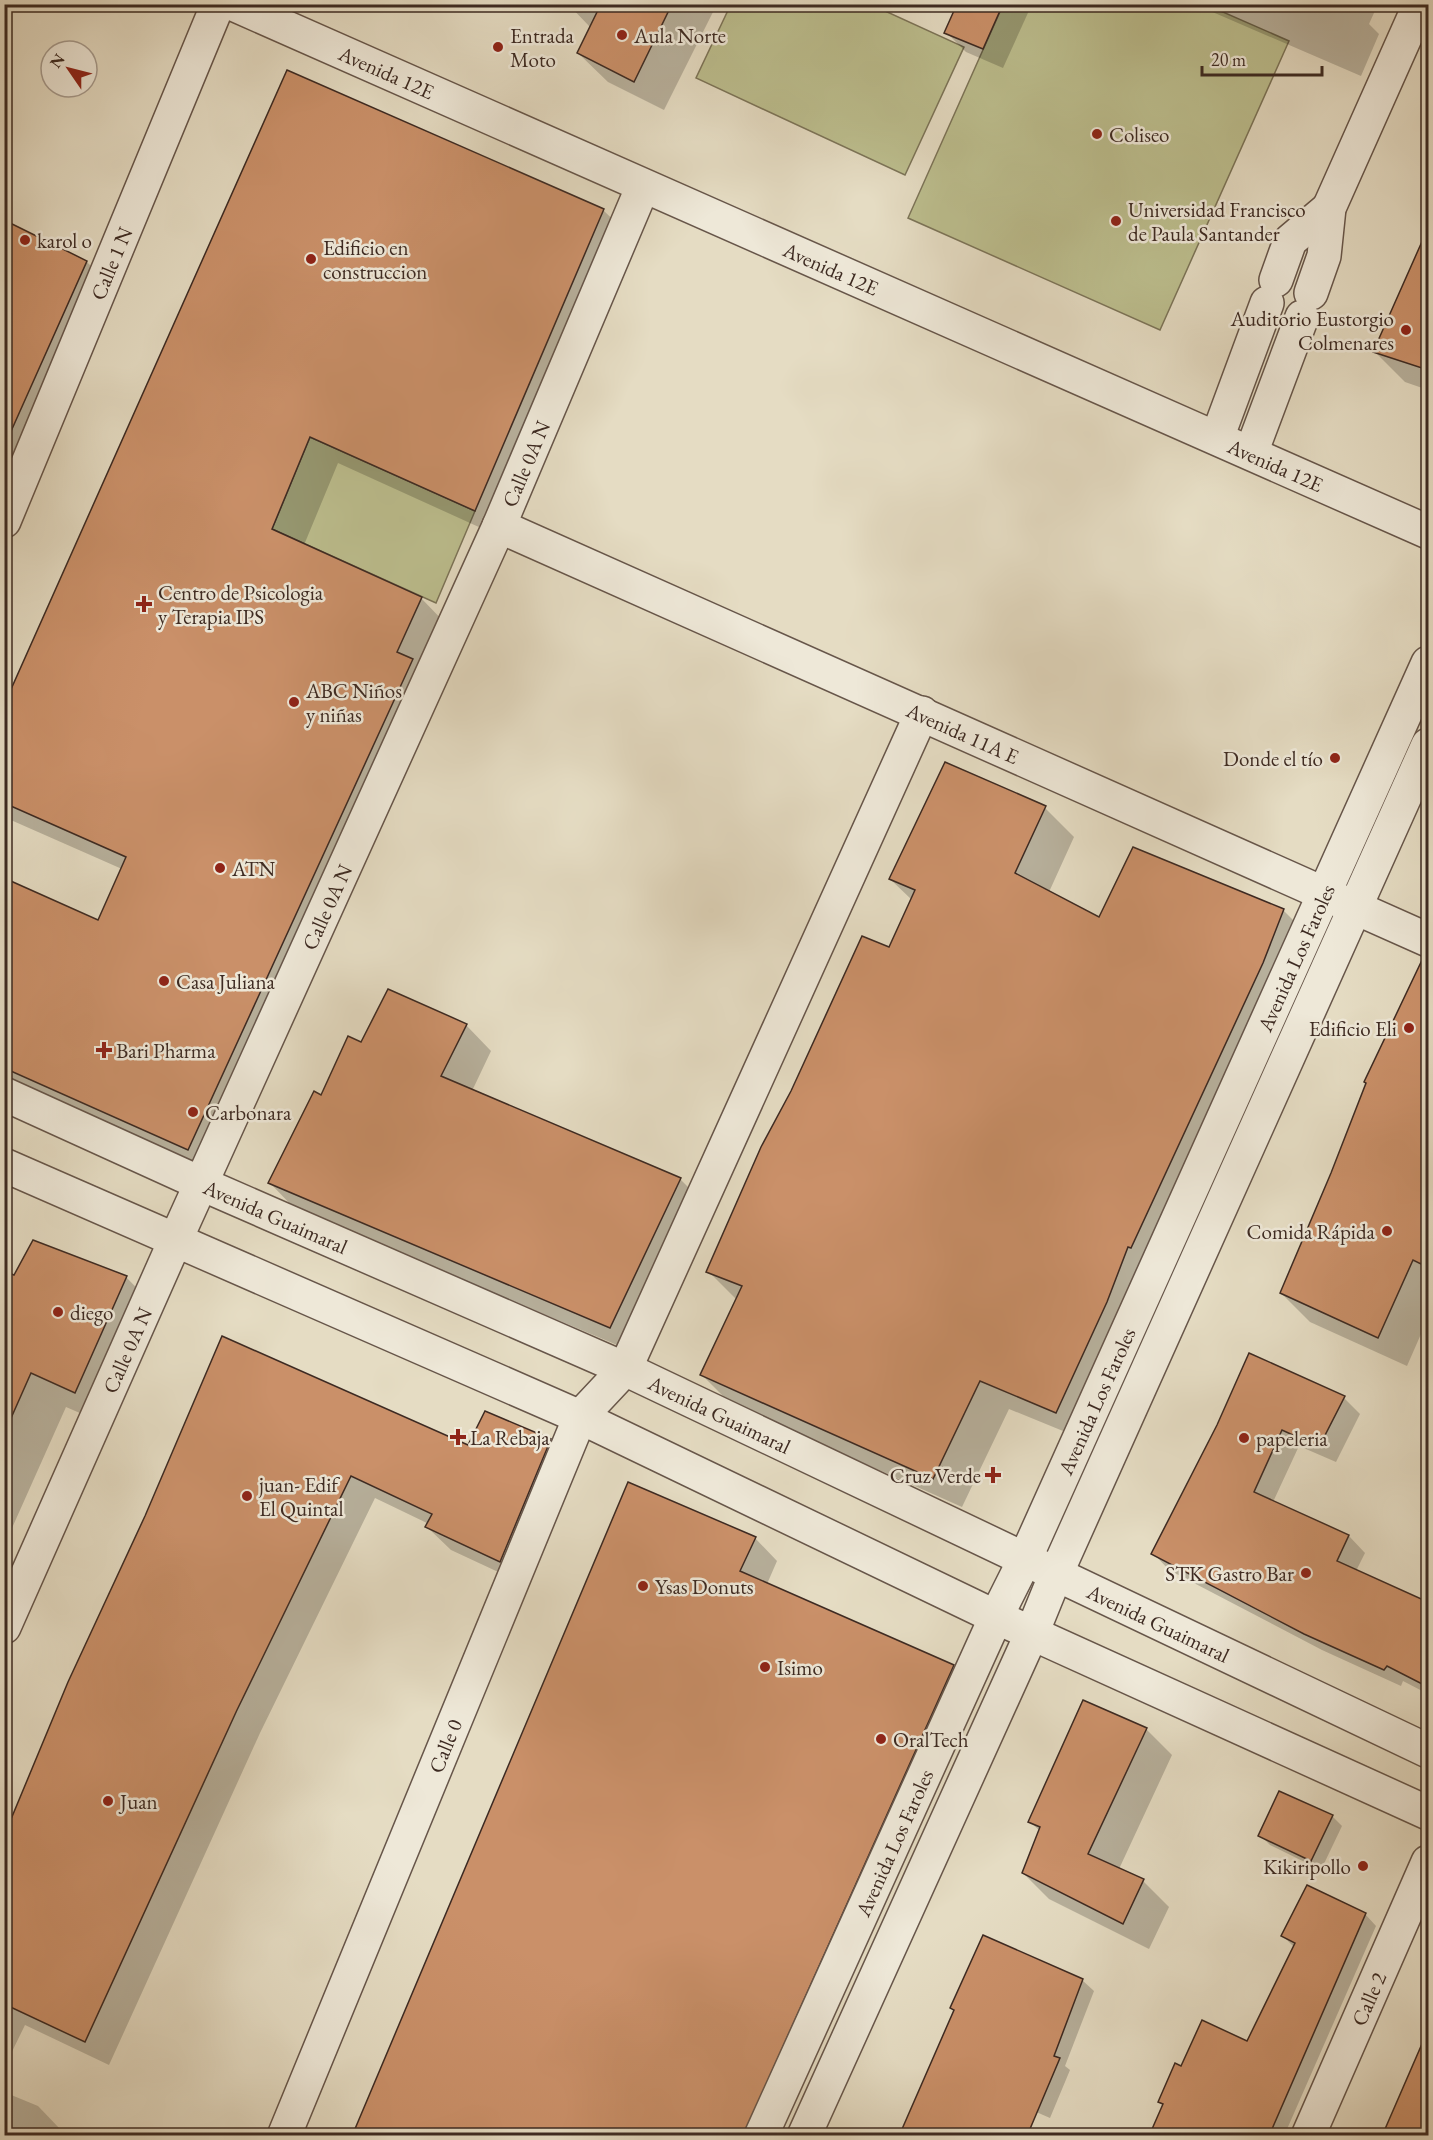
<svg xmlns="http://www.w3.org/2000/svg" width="1433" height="2140" viewBox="0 0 1433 2140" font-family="'EB Garamond',serif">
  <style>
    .green { fill: #bcbe8e; stroke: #7c7458; stroke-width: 1.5 }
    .shadow { fill: #0003 }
    .building { fill: #ca9069; stroke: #3d2a22; stroke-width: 1.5 }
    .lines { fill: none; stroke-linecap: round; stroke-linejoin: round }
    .minor-casing { stroke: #67564a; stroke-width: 36 }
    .minor { stroke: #eee8d8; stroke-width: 33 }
    .poi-dot { fill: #8f2418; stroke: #eee8d8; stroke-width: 2 }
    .labels { text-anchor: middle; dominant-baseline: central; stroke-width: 5; stroke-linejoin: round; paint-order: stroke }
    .poi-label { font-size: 21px; fill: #3d2a22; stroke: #eee8d8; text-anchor: start }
    .street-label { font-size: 21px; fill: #3d2a22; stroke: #eee8d8 }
  </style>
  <rect width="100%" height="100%" fill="#e5dcc3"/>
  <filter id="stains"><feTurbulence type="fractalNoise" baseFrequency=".00333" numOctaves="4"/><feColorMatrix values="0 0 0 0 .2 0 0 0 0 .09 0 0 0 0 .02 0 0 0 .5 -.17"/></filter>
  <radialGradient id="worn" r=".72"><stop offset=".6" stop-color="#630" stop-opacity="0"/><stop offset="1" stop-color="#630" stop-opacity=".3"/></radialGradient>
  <g class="green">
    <polygon points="731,4 872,5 964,47 905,175 696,78"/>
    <polygon points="1003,5 1207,5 1289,41 1160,330 908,218"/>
    <polygon points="310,437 475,511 436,603 272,529"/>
  </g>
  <g class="shadow">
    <polygon points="568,4 717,4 664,110 608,82 578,53 590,27"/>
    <polygon points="959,4 1032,4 1003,68 966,52 946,32"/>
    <polygon points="1194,4 1378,4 1369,24 1379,34 1361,76"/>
    <polygon points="603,210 631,237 503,538 338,463 304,545 421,598 448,626 216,1177 4,1083 4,880 99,922 122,869 4,817 4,707 118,458"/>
    <polygon points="4,222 87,262 107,283 4,518"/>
    <polygon points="1428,251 1428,390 1405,382 1375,352"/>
    <polygon points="1045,808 1074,837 1049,892 1100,919 1134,849 1284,911 1313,940 1085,1440 1009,1409 962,1507 731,1404 702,1375 737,1300 708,1271 890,949 912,900 890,879"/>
    <polygon points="1428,890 1428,905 1424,901"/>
    <polygon points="1419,971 1428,976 1428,1318 1407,1366 1310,1322 1281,1293"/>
    <polygon points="466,1025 491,1051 472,1091 680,1179 706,1205 636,1353 295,1209 270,1183 322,1097 362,1044"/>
    <polygon points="4,1273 15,1277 126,1277 160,1312 110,1426 66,1407 4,1546"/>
    <polygon points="1344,1398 1360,1414 1336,1462 1299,1446 1273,1502 1349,1536 1365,1553 1356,1571 1422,1600 1428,1585 1428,1694 1403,1681 1401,1686 1322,1650 1169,1570 1153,1553 1218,1425"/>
    <polygon points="550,1440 574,1463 524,1584 451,1550 427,1527 429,1524 375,1498 260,1733 109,2065 25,2025 4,2068 4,1840 146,1517 469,1447"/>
    <polygon points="629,1484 755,1538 777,1561 767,1584 953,1666 976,1689 773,2136 354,2136"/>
    <polygon points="4,1557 17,1570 4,1596"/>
    <polygon points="1146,1729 1172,1755 1119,1869 1143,1881 1169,1907 1149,1949 1049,1899 1023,1873 1040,1831 1030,1822"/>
    <polygon points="1332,1816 1342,1826 1321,1870 1270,1845 1260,1835"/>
    <polygon points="1365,1914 1376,1926 1284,2136 1151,2136 1164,2106 1160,2102 1182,2068 1248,2043 1294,1947 1283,1936"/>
    <polygon points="1082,1980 1094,1991 1065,2066 1070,2070 1050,2118 1034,2111 900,2136"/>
    <polygon points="1428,2074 1428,2136 1386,2136 1422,2089"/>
    <polygon points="4,2092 38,2106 61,2130 58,2136 4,2136"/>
  </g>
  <g class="building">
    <polygon points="601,4 672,4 634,82 577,53"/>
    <polygon points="957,4 1003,4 983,49 944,33"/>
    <polygon points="287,70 604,209 475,511 310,437 272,529 422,597 397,652 413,659 188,1150 4,1068 4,878 98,920 126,857 4,803 4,705"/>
    <polygon points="4,220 87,261 4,447"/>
    <polygon points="1428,228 1428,370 1373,352"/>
    <polygon points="945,762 1046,806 1015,873 1099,917 1133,847 1284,909 1263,963 1131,1248 1128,1247 1107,1302 1056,1413 980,1381 933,1479 700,1375 742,1286 706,1272 761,1147 791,1091 862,936 889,947 915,890 889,879"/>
    <polygon points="1423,958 1428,958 1428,1246 1421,1264 1413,1260 1378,1338 1280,1293 1331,1173 1366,1083 1364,1082"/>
    <polygon points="388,989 467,1024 441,1076 681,1178 610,1328 268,1183 314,1091 321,1095 348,1036 361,1042"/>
    <polygon points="33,1240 127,1276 75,1393 31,1373 4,1434 4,1271 14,1275"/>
    <polygon points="222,1336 468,1445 485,1411 551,1439 500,1562 425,1527 432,1514 351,1476 237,1710 85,2042 4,2004 4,1836 68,1682 145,1516"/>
    <polygon points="1249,1353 1345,1396 1319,1447 1282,1430 1254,1492 1349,1535 1337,1561 1428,1602 1428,1687 1387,1666 1384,1670 1304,1634 1151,1554 1217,1425"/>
    <polygon points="628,1482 756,1537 740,1571 954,1665 743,2136 352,2136"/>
    <polygon points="1083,1700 1147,1728 1088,1854 1144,1879 1123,1924 1022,1873 1040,1827 1028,1822"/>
    <polygon points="1279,1791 1333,1815 1311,1861 1258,1836"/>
    <polygon points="1307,1885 1366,1913 1269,2136 1149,2136 1163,2104 1158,2102 1175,2063 1181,2066 1202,2020 1247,2041 1295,1943 1281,1936"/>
    <polygon points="983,1935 1083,1979 1054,2056 1060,2058 1027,2136 899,2136 954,2010 950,2008"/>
    <polygon points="1428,2030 1428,2136 1382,2136"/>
  </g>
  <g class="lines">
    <defs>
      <g id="minor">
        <path id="s1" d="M233 4 1428 532"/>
        <polyline points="1276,280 1290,241 1329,208"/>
        <polyline points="1311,293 1324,256 1329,208 1420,4"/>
        <polyline points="1217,438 1267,303"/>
        <polyline points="1251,453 1302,317"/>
        <path id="s2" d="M4 521 218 4"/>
        <path id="s3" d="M499 526 1428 940"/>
        <path id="s4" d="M4 1094 202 1184 625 1369 1428 1751"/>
        <polyline points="4,1165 580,1417 996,1617 1428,1813"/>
        <path id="s5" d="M4 1627 175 1241 499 526 643 186"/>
        <path id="s6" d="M284 2136 580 1417 625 1369 922 713"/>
        <path id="s7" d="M761 2136 996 1617 1025 1559 1428 663"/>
        <polyline points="804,2136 1032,1633 1056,1574 1428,745"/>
        <path id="s8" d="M1308 2136 1428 1862"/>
      </g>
    </defs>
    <use href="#minor" class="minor-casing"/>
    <use href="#minor" class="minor"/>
  </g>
  <g class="poi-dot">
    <circle cx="622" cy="35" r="6"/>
    <circle cx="498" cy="47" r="6"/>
    <circle cx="1097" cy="134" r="6"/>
    <circle cx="1116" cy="221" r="6"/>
    <circle cx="25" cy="240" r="6"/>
    <circle cx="311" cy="259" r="6"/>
    <circle cx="1406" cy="330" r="6"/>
    <path d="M141 595h6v6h6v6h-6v6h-6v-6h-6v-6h6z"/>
    <circle cx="294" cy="702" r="6"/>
    <circle cx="1335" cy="758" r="6"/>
    <circle cx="220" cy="868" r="6"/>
    <circle cx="164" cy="981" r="6"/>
    <circle cx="1409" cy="1028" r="6"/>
    <path d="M101 1041h6v6h6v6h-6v6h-6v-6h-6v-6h6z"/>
    <circle cx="193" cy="1112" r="6"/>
    <circle cx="1387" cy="1231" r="6"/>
    <circle cx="58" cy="1312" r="6"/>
    <path d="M455 1428h6v6h6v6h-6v6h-6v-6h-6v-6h6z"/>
    <circle cx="1244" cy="1438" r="6"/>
    <path d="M990 1466h6v6h6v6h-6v6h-6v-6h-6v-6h6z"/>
    <circle cx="247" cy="1496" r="6"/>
    <circle cx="1306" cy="1573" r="6"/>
    <circle cx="643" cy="1586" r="6"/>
    <circle cx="765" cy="1667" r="6"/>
    <circle cx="881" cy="1739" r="6"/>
    <circle cx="108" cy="1801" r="6"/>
    <circle cx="1363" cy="1866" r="6"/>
  </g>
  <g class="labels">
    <g class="poi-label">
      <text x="510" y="35">Entrada<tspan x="510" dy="24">Moto</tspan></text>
      <text x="634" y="35">Aula Norte</text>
      <text x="1109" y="134">Coliseo</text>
      <text x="1128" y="209">Universidad Francisco<tspan x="1128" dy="24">de Paula Santander</tspan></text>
      <text x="37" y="240">karol o</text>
      <text x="323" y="247">Edificio en<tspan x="323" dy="24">construccion</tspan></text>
      <text x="1394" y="318" text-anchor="end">Auditorio Eustorgio<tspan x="1394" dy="24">Colmenares</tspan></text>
      <text x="158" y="592">Centro de Psicologia<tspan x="158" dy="24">y Terapia IPS</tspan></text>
      <text x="306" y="690">ABC Niños<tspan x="306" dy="24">y niñas</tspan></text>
      <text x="1323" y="758" text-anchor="end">Donde el tío</text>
      <text x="232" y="868">ATN</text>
      <text x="176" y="981">Casa Juliana</text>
      <text x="1397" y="1028" text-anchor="end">Edificio Eli</text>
      <text x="116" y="1050">Bari Pharma</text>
      <text x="205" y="1112">Carbonara</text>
      <text x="1375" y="1231" text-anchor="end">Comida Rápida</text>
      <text x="70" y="1312">diego</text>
      <text x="470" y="1437">La Rebaja</text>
      <text x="1256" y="1438">papeleria</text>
      <text x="981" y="1475" text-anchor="end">Cruz Verde</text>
      <text x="259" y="1484">juan- Edif<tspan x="259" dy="24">El Quintal</tspan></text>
      <text x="1294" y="1573" text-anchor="end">STK Gastro Bar</text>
      <text x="655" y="1586">Ysas Donuts</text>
      <text x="777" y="1667">Isimo</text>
      <text x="893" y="1739">OralTech</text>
      <text x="120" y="1801">Juan</text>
      <text x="1351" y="1866" text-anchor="end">Kikiripollo</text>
    </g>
    <g class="street-label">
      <text stroke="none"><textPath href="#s1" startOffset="168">Avenida 12E</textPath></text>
      <text stroke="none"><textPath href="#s2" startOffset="279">Calle 1 N</textPath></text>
      <text stroke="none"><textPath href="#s1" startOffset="654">Avenida 12E</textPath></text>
      <text stroke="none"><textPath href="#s5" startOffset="1275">Calle 0A N</textPath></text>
      <text stroke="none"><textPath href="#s1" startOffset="1140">Avenida 12E</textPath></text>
      <text stroke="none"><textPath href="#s3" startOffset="508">Avenida 11A E</textPath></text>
      <text stroke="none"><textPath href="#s5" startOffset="789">Calle 0A N</textPath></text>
      <text stroke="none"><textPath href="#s7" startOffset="1294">Avenida Los Faroles</textPath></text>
      <text stroke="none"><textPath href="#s4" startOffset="298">Avenida Guaimaral</textPath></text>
      <text stroke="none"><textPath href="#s5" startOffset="303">Calle 0A N</textPath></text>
      <text stroke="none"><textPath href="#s7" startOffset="808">Avenida Los Faroles</textPath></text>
      <text stroke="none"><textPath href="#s4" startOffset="784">Avenida Guaimaral</textPath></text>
      <text stroke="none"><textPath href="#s4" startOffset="1270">Avenida Guaimaral</textPath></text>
      <text stroke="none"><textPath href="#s6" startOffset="422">Calle 0</textPath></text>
      <text stroke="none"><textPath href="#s7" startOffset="322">Avenida Los Faroles</textPath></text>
      <text stroke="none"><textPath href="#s8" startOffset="150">Calle 2</textPath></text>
    </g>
  </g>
  <rect width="1433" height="2140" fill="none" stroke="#e5dcc3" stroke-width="24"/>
  <rect x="6" y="6" width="1421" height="2128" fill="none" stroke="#3d2a22" stroke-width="3"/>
  <rect x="12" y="12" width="1409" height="2116" fill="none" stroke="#3d2a22" stroke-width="1.5"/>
  <g transform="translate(69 69) rotate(305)"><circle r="28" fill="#eee8d8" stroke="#a79c8f" stroke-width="1.5"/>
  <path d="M0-4.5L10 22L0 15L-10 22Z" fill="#8f2418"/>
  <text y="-9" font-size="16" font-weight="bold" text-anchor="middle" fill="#3d2a22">N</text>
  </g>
  <path d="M1202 66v9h120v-9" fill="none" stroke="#3d2a22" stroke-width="3"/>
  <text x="1211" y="66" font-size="18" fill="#3d2a22" stroke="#eee8d8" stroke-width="4.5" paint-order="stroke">20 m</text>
  <rect width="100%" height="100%" filter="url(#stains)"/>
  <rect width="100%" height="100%" fill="url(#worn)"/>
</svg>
